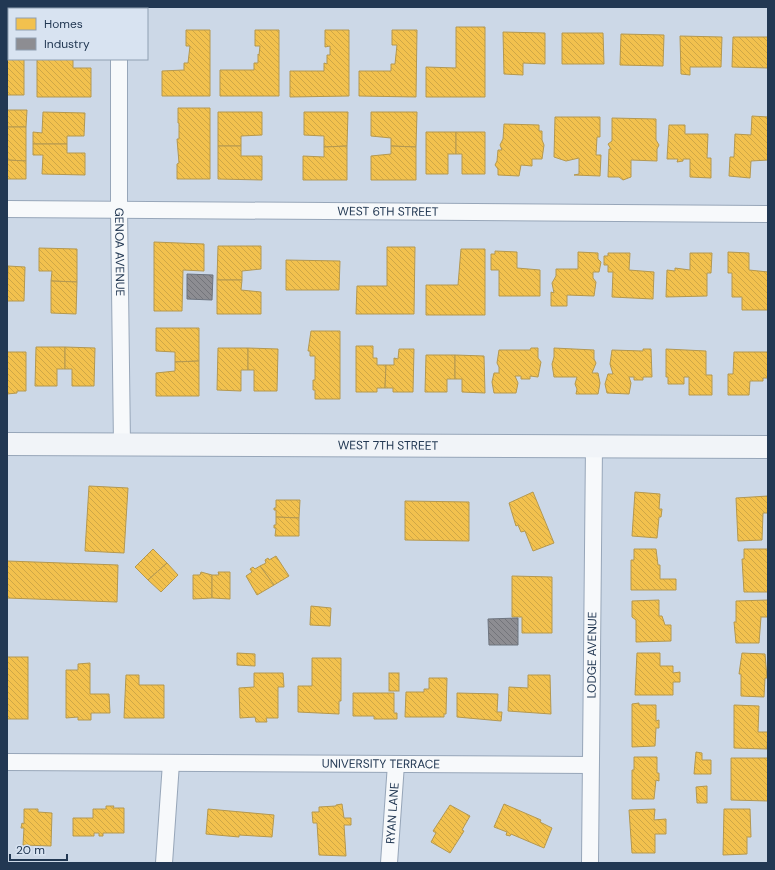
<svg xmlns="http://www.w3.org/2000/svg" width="775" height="870" viewBox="0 0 775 870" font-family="'DM Sans',sans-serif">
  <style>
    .homes { fill: url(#homes-back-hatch); stroke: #b49850 }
    .industry { fill: url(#industry-back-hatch); stroke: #6d747f }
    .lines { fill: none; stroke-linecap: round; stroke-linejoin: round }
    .street-casing { stroke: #97a6b9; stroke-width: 18 }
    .secondary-casing { stroke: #97a6b9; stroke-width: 24 }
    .street { stroke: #f7f9fb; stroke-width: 16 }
    .secondary { stroke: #f1f4f8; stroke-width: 22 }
    .labels { text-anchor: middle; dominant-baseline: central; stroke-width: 4; stroke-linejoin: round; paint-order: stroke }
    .street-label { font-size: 12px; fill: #223853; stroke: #d8e3f1 }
  </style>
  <defs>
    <pattern id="homes-back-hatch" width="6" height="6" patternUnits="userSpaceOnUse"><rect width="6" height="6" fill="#f2c14e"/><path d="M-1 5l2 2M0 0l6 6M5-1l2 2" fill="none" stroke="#cfa746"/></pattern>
    <pattern id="industry-back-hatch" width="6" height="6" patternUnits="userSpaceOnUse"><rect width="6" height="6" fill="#8d8d92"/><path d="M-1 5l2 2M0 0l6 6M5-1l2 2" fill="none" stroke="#73747a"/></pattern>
  </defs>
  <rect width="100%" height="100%" fill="#ccd8e7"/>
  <g class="homes">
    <polygon points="456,27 485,27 485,97 426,97 426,67 456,68"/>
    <polygon points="7,30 9,30 9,59 24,59 24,95 7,95"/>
    <polygon points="186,30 210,30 210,96 162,96 162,71 184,70 184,63 188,63 190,46 186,46"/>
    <polygon points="255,30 279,30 279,96 220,96 220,70 254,70 254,63 258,63 258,54 259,55 260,46 255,46"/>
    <polygon points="325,30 349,30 349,96 290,97 290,71 324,71 324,63 327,64 327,55 330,55 330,46 325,47"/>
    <polygon points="392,30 417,30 416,97 359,96 359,71 391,71 391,64 395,64 397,45 392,45"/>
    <polygon points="503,32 545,33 545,64 523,63 523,75 504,74"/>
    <polygon points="562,33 603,33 604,64 562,64"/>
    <polygon points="621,34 664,35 663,66 620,65"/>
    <polygon points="680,36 722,37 721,67 690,67 690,75 681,74"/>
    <polygon points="733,37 768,37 768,68 732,67"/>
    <polygon points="37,59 73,59 73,68 91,68 91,97 37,97"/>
    <polygon points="178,108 210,108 210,179 177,179 177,164 179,163 177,139 179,139 179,123 178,123"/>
    <polygon points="7,110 27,110 26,127 7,127"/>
    <polygon points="43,112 85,113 84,136 67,136 67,144 33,144 33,132 42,133"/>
    <polygon points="218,112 262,112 262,135 241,136 241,146 218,146"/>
    <polygon points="304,112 348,112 347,146 324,147 324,136 304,135"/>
    <polygon points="371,112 417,112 416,147 391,146 391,138 371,136"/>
    <polygon points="752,116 768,117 768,160 751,161 750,178 729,176 730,157 734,157 735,134 751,135"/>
    <polygon points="555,117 600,117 600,137 597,137 596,155 601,155 600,176 574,175 579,174 579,158 566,161 554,157"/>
    <polygon points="612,118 656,119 656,140 659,145 657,149 657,161 631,160 631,177 623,180 619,177 608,177 609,149 611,149 608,144 612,141"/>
    <polygon points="504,124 539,125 539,131 542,131 542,140 544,145 542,159 532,159 532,166 521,165 519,176 498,175 498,169 495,165 497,161 498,150 502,150 500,145 503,139"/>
    <polygon points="669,125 685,125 685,134 708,134 707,158 711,158 711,178 690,177 690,159 683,159 683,161 677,162 678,159 667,159"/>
    <polygon points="7,127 26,127 26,161 7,160"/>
    <polygon points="426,132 456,132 456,154 448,154 448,174 426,174"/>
    <polygon points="456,132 485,132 485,174 462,174 462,154 456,154"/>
    <polygon points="33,144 67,144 67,153 85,153 85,175 42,174 43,155 33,155"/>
    <polygon points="218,146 241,146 241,156 262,156 262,180 218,179"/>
    <polygon points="347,146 347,180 303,180 303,156 324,157 324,147"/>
    <polygon points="391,146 416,147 416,180 371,180 371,156 391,154"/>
    <polygon points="7,160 26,161 26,179 7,179"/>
    <polygon points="154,242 204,244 204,271 183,270 182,311 154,311"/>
    <polygon points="218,246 261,246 261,269 242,271 242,280 217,280"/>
    <polygon points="387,247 415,247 414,314 356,314 357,286 387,286"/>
    <polygon points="39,248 77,249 77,282 51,281 52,271 39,271"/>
    <polygon points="461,249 485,249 485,315 426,315 426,285 458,285"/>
    <polygon points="495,251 517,252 517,268 540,270 540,296 499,296 499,270 491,270 491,254 495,254"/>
    <polygon points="578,252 598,253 598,259 601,262 599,272 593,272 593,278 596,282 594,296 567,295 567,306 551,306 551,292 554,293 552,283 556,276 556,269 578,269"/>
    <polygon points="728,252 749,253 749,270 768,272 768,310 742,310 742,297 732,297 732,273 728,273"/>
    <polygon points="608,253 630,253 629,270 654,272 653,299 612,297 613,272 608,272 608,265 604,265 604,256 608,256"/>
    <polygon points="690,253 712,253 711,273 707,273 707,296 666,297 667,270 675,271 675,268 690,270"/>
    <polygon points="286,260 340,261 339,290 286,290"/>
    <polygon points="8,266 25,267 24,301 7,301"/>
    <polygon points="217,280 242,280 241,290 261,292 261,314 217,314"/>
    <polygon points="51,281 77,282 76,314 51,313"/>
    <polygon points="156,328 199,328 199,361 175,362 175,352 156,351"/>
    <polygon points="311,331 340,331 340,399 315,399 315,390 313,390 313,380 315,380 315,356 310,356 310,351 308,351"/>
    <polygon points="356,346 373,346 373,358 377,358 377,365 386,365 385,388 377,388 377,392 356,392"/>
    <polygon points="36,347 65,347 65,369 57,369 57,386 35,386"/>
    <polygon points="65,347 95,348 94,386 72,386 72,369 65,369"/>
    <polygon points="218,348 248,348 248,370 241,370 241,391 217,390"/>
    <polygon points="248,348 278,349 277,391 254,391 254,370 248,370"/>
    <polygon points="531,348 538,348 538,358 541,362 538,377 530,376 530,379 521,379 521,376 515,376 518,383 516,393 494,393 492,382 494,373 499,373 499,367 497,363 499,350 530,350"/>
    <polygon points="554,348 594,350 594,359 596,363 592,373 598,373 600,383 598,394 576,394 577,389 575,384 577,377 554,377 552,364 554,357"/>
    <polygon points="399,349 414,349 413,392 393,392 393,388 385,388 386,365 394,365 394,358 398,359"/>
    <polygon points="643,349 651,349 652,377 643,377 643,380 634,380 634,377 629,377 631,383 629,394 607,393 605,384 608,374 613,374 610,364 612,350 643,351"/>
    <polygon points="666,349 706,351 706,375 712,375 712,395 689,395 689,377 684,377 684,384 668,384 668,377 666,377"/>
    <polygon points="7,352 26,352 26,391 17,391 17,393 7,394"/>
    <polygon points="734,352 768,352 768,378 763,378 763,381 750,381 749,395 728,395 728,374 733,374"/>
    <polygon points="426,355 455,355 455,379 447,379 447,392 425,392"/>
    <polygon points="455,355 484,356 485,393 462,392 462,379 455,379"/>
    <polygon points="199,361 199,396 156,396 156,373 175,371 175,362"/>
    <polygon points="89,486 128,488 124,553 85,551"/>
    <polygon points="533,492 554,543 533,551 525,531 521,532 518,525 516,526 509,503"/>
    <polygon points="635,492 660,494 659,509 662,509 661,517 659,517 657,538 632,536"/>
    <polygon points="768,496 768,513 763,513 762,540 738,541 736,498"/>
    <polygon points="276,500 300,500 299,518 276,517 276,510 274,510 274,508 276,508"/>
    <polygon points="405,501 469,502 469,541 405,540"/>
    <polygon points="276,517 299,518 299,536 275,536 276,528 274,528 274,525 276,525"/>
    <polygon points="153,549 167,563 148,580 135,567"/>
    <polygon points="634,549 656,549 658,565 660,565 660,579 676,579 676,590 631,590 631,560 634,560"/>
    <polygon points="744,549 768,549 768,592 744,592 742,559 744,559"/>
    <polygon points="276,556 289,576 274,585 260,566 266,563 265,560 268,558 269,560"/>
    <polygon points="7,561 118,565 117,602 7,598"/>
    <polygon points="167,563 178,575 161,592 148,580"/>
    <polygon points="260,566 274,585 257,595 246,576 252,572 250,569 253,567 255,569"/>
    <polygon points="201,572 212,575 212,598 193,599 193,575 200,575"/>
    <polygon points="218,572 230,572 230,599 212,598 212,575 219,575"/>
    <polygon points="512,576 552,577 552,633 522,633 522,617 512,617"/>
    <polygon points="659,600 659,616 662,616 665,625 671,625 671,641 636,642 636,620 632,617 632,601"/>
    <polygon points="768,600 768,617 761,617 759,643 736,643 734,622 736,622 736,601"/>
    <polygon points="311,606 331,608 330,626 310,625"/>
    <polygon points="237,653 255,654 255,666 237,665"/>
    <polygon points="637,653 660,653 660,666 673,666 673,673 680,672 680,682 673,682 673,695 635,695"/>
    <polygon points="742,653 765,654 767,678 765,678 764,697 741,696 741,674 739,674"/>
    <rect x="7" y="657" width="21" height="62"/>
    <polygon points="312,658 341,658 341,701 339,701 339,714 298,712 298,686 312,686"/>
    <polygon points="90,663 90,694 109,694 110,713 91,713 91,720 78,720 78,717 66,718 66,670 78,670 78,664"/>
    <polygon points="254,673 283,673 284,687 278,687 278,718 266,718 267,722 256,722 255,717 240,718 239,688 254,687"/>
    <rect x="389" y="673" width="10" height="18"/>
    <polygon points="126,675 139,675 139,685 164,685 164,718 124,718"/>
    <polygon points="528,675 550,675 551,714 508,711 509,687 528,688"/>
    <polygon points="429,678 447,678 446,714 444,714 444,717 405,717 406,692 424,692 424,689 429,689"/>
    <polygon points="353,693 394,693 394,713 397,713 397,719 374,719 374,716 353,716"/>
    <polygon points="457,693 498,694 497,712 502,712 501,721 457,717"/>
    <polygon points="639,703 639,705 656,705 656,721 659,720 659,728 656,728 655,746 632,747 632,704"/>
    <polygon points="734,705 759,706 758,732 768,732 767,749 734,748"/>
    <polygon points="696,752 702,753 702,760 711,760 711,774 694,774"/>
    <polygon points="634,757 657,757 657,773 659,773 659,781 656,780 654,799 632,799 632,770 634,770"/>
    <polygon points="731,758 768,758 768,801 731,800"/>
    <polygon points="707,786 707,803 697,803 696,787"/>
    <polygon points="342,804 344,818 351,818 351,825 344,825 346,856 319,855 317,823 313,823 312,812 319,812 319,807 336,806 336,805"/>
    <polygon points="504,804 541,820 540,822 552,828 544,848 511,834 510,836 506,835 507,832 494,827"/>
    <polygon points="450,805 470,816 462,830 464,831 450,853 431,842 436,833 433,831"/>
    <polygon points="106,806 114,806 113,808 124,808 124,833 103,833 103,836 99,836 99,833 94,833 94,836 73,836 73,818 93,818 93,809 106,809"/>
    <polygon points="24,809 38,809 38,812 52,813 51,846 23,845 24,828 21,828 22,823 24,824"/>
    <polygon points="208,809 274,815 272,837 239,835 239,837 206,834"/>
    <polygon points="655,809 654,820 666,819 666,834 655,834 655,853 632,853 629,810"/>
    <polygon points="724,809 750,809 751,837 747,837 747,854 723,855"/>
  </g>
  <g class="industry">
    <polygon points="187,274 213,275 212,300 187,299"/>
    <polygon points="518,618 518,645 489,645 488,619"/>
  </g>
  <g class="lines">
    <defs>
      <g id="street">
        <polyline points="119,9 119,7"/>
        <path id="s1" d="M119 59V209L122 445"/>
        <path id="s2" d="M7 209 768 214"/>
        <path id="s3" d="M7 762 590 765"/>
        <polyline points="164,863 171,763"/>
        <path id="s4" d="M389 863 396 764"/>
        <path id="s5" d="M590 863 594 446"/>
      </g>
      <g id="secondary">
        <path id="s6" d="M7 444 768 447"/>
      </g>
    </defs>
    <use href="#street" class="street-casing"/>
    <use href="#secondary" class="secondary-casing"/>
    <use href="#street" class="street"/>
    <use href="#secondary" class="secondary"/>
  </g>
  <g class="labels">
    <g class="street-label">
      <text stroke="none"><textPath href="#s2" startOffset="381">WEST 6TH STREET</textPath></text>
      <text stroke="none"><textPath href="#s1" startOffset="193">GENOA AVENUE</textPath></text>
      <text stroke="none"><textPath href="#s6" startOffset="381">WEST 7TH STREET</textPath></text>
      <text stroke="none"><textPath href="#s5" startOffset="208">LODGE AVENUE</textPath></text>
      <text stroke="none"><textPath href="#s3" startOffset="374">UNIVERSITY TERRACE</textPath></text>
      <text stroke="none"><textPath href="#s4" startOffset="50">RYAN LANE</textPath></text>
    </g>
  </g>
  <rect width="775" height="870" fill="none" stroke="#223853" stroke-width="16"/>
  <rect x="8" y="8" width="140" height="52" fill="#d8e3f1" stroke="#8f9fb2"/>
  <rect x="16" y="18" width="20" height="12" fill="#f2c14e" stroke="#8f9fb2"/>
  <text x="44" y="28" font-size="12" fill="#223853">Homes</text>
  <rect x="16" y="38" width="20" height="12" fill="#8d8d92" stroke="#8f9fb2"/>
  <text x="44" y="48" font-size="12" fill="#223853">Industry</text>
  <path d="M10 854v6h57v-6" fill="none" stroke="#223853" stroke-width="2"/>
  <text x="16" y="854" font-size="12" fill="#223853" stroke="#d8e3f1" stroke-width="3" paint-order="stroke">20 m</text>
</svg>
